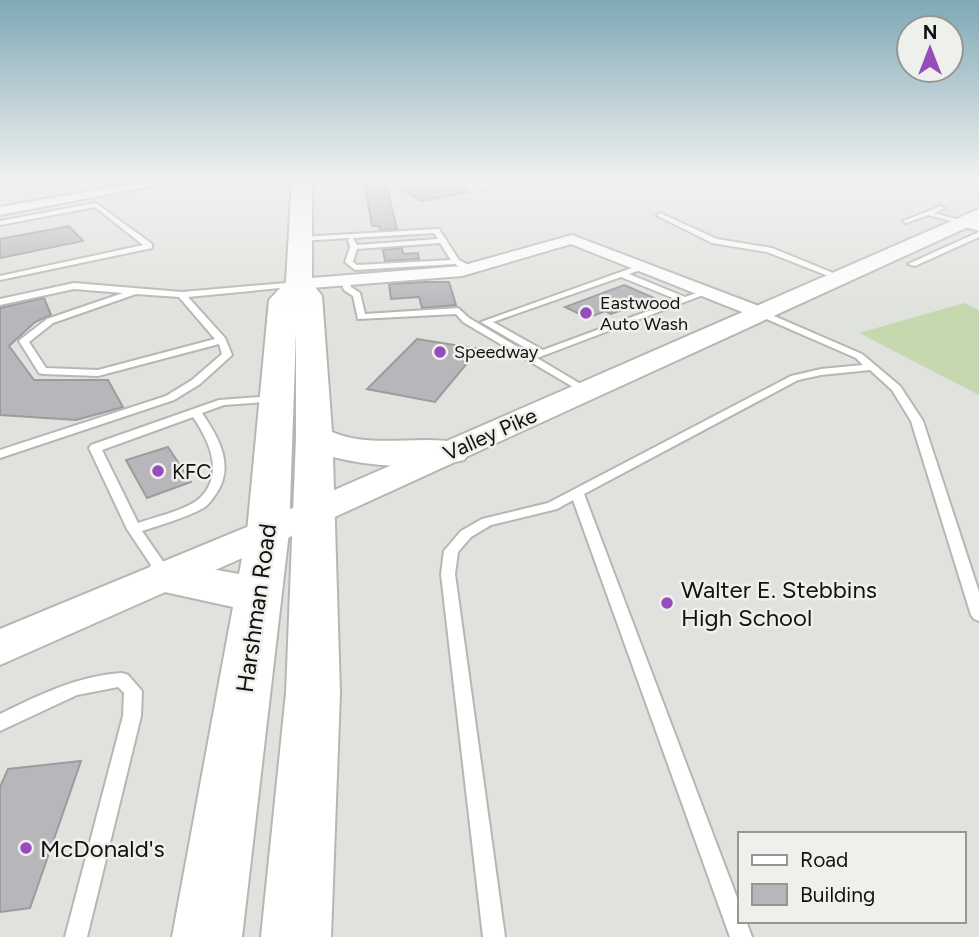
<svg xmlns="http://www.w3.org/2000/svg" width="979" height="937" viewBox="0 0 979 937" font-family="Figtree,sans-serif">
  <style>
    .green { fill: #c5d8af }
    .building { fill: #b9b6bb; stroke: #9e9b9f; stroke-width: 2 }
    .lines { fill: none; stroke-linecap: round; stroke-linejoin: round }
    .lane-casing { stroke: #b5b7b2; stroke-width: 4 }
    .street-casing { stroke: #b5b7b2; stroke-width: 4 }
    .secondary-casing { stroke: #b5b7b2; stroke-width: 4 }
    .primary-casing { stroke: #b5b7b2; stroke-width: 4 }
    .lane { fill: #fff; fill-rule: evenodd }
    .street { fill: #fff; fill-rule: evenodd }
    .secondary { fill: #fff; fill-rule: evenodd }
    .primary { fill: #fff; fill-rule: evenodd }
    .poi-dot { fill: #974bbd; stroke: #edf0eb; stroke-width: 2.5 }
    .labels { text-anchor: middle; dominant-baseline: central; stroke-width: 5; stroke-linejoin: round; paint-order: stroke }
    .far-poi-label { font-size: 18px; fill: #111211; stroke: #edf0eb; text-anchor: start }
    .street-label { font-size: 21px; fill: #111211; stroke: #edf0eb }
    .poi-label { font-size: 21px; fill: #111211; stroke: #edf0eb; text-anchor: start }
    .near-poi-label { font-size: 24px; fill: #111211; stroke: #edf0eb; text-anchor: start }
    .near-street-label { font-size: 24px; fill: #111211; stroke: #edf0eb }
  </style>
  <rect width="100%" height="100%" fill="#e0e2de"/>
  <polygon class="green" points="964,303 979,310 979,395 859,333"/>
  <g class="building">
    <polygon points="364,179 385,179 397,229 380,230 379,226 372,226"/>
    <polygon points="385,179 444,179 468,192 421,201"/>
    <polygon points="69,226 83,241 0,258 0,239"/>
    <polygon points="402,248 403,254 418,253 419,259 385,261 383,250"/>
    <polygon points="425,282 449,282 456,305 422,308 419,297 391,299 389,284"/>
    <polygon points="624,285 654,298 611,314 605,311 588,318 565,307"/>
    <polygon points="44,298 51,315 35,322 9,346 34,380 108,380 123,407 76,420 0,415 0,308"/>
    <polygon points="417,339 479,349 435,402 367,389"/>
    <polygon points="168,447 191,482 147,498 126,460"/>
    <polygon points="81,761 30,908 0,912 0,787 8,769"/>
  </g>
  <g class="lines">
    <defs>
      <g id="lane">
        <polygon points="469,179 477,179 490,187 485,188"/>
        <polygon points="96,203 152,244 152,248 0,280 0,276 143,245 95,207 0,225 0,221"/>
        <polygon points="941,206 944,208 934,213 967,222 964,224 928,215 906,223 903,221"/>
        <polygon points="660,213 717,239 772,248 843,277 836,279 767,252 712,243 658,216 657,215"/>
        <path d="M436 229H439L459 260 472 267V271H466L455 264 355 270 345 262 350 247 348 240 350 238 301 241 297 239 301 237ZM434 233 438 239 357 245 353 238ZM440 243 451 260 357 265 353 262 357 249Z"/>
        <polygon points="979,232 979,237 915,266 908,264"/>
        <path d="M643 264 647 266 646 268 629 274 685 297 707 289 711 292 537 358 589 389 590 391 585 394 463 322 456 314 358 319 353 296 344 290 341 281 348 279 351 287 360 293 365 314 458 308 469 318 531 355 534 353 481 322ZM621 277 678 300 543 350 493 322Z"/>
        <path d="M298 282 302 284 301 286 188 297 225 338 232 355 200 384 174 400 0 458V450L166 396 192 380 222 354 219 344 98 376 43 374 39 373 19 341 21 339 47 319 123 293 74 289 0 305V299L74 283 182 292ZM136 294 179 297 215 339 98 370 46 368 29 342 53 323Z"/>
        <polygon points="758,309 862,354 900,386 923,421 979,592 979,621 974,619 971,615 911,421 892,390 870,370 821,375 798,380 584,494 739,903 739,921 746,921 752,937 730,937 573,500 557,509 491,525 471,537 458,552 455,574 505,937 483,937 441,574 444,551 461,531 482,519 548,503 791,376 821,369 863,365 856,358 755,314 754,312"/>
        <path d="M274 396 279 399 278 401 224 405 202 413C219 438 235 466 216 494 212 499 210 503 205 507 186 518 163 524 142 531L173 576 171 580H161L127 529 89 448 91 445 219 400ZM193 417C209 440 225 474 200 498 187 510 155 517 138 523L102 450Z"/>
        <path d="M122 673 128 675 142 691 141 716 87 937H65L123 716 124 693 118 687 77 695 0 731V714C39 695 77 676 122 673Z"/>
      </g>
      <g id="street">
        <polygon points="160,179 187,179 0,215 0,207"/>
        <polygon points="964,218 979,222 979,231 959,225 959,219"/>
        <polygon points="572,235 764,308 767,312 758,317 752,316 571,244 462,276 299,289 291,284 299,279 461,266"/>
      </g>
      <polygon id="secondary" points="979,209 979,222 326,521 0,665 0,629 300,505"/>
      <path id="primary" d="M292 179H312V283L322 296 332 432C375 450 421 433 464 444L470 452 464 460C423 470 373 467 333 457L340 693 331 937H261L286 693 296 438V332L289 532 242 937H172L233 607 151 589 144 577 151 565 167 561 239 574 247 532 269 300 286 282Z"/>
    </defs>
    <use href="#lane" class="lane-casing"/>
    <use href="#street" class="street-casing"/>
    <use href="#secondary" class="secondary-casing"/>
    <use href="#primary" class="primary-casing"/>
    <use href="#lane" class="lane"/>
    <use href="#street" class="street"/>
    <use href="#secondary" class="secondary"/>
    <use href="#primary" class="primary"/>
  </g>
  <linearGradient id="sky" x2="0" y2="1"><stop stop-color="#7fa8b6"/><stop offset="0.58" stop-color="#f1f2f0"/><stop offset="1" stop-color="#f1f2f0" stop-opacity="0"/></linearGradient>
  <rect width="979" height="310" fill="url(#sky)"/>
  <g class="poi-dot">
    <circle cx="586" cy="313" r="7"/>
    <circle cx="440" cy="352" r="7"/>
    <circle cx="158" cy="471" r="7"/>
    <circle cx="667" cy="603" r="7"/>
    <circle cx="26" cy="848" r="7"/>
  </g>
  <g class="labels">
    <g class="far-poi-label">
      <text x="600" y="303">Eastwood<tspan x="600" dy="21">Auto Wash</tspan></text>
      <text x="454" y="352">Speedway</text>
    </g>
    <g class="street-label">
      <text transform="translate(490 434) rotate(-24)">Valley Pike</text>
    </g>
    <g class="poi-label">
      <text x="172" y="471">KFC</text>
    </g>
    <g class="near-poi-label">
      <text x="681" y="589">Walter E. Stebbins<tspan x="681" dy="28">High School</tspan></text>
      <text x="40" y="848">McDonald's</text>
    </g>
    <g class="near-street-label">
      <text transform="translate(256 608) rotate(-82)">Harshman Road</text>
    </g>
  </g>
  <rect x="738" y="832" width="228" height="91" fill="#edf0eb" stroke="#959794" stroke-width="2"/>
  <rect x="752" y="855" width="35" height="10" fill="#ffffff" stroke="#959794" stroke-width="2"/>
  <text x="800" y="867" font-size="21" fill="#111211">Road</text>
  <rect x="752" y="884" width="35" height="21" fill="#b9b6bb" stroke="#959794" stroke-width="2"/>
  <text x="800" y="902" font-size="21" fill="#111211">Building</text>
  <g transform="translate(930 49)"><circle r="33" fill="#edf0eb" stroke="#959794" stroke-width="2"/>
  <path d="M0-5L12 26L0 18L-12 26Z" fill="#974bbd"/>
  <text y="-10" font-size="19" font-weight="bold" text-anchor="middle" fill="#111211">N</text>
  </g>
</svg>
